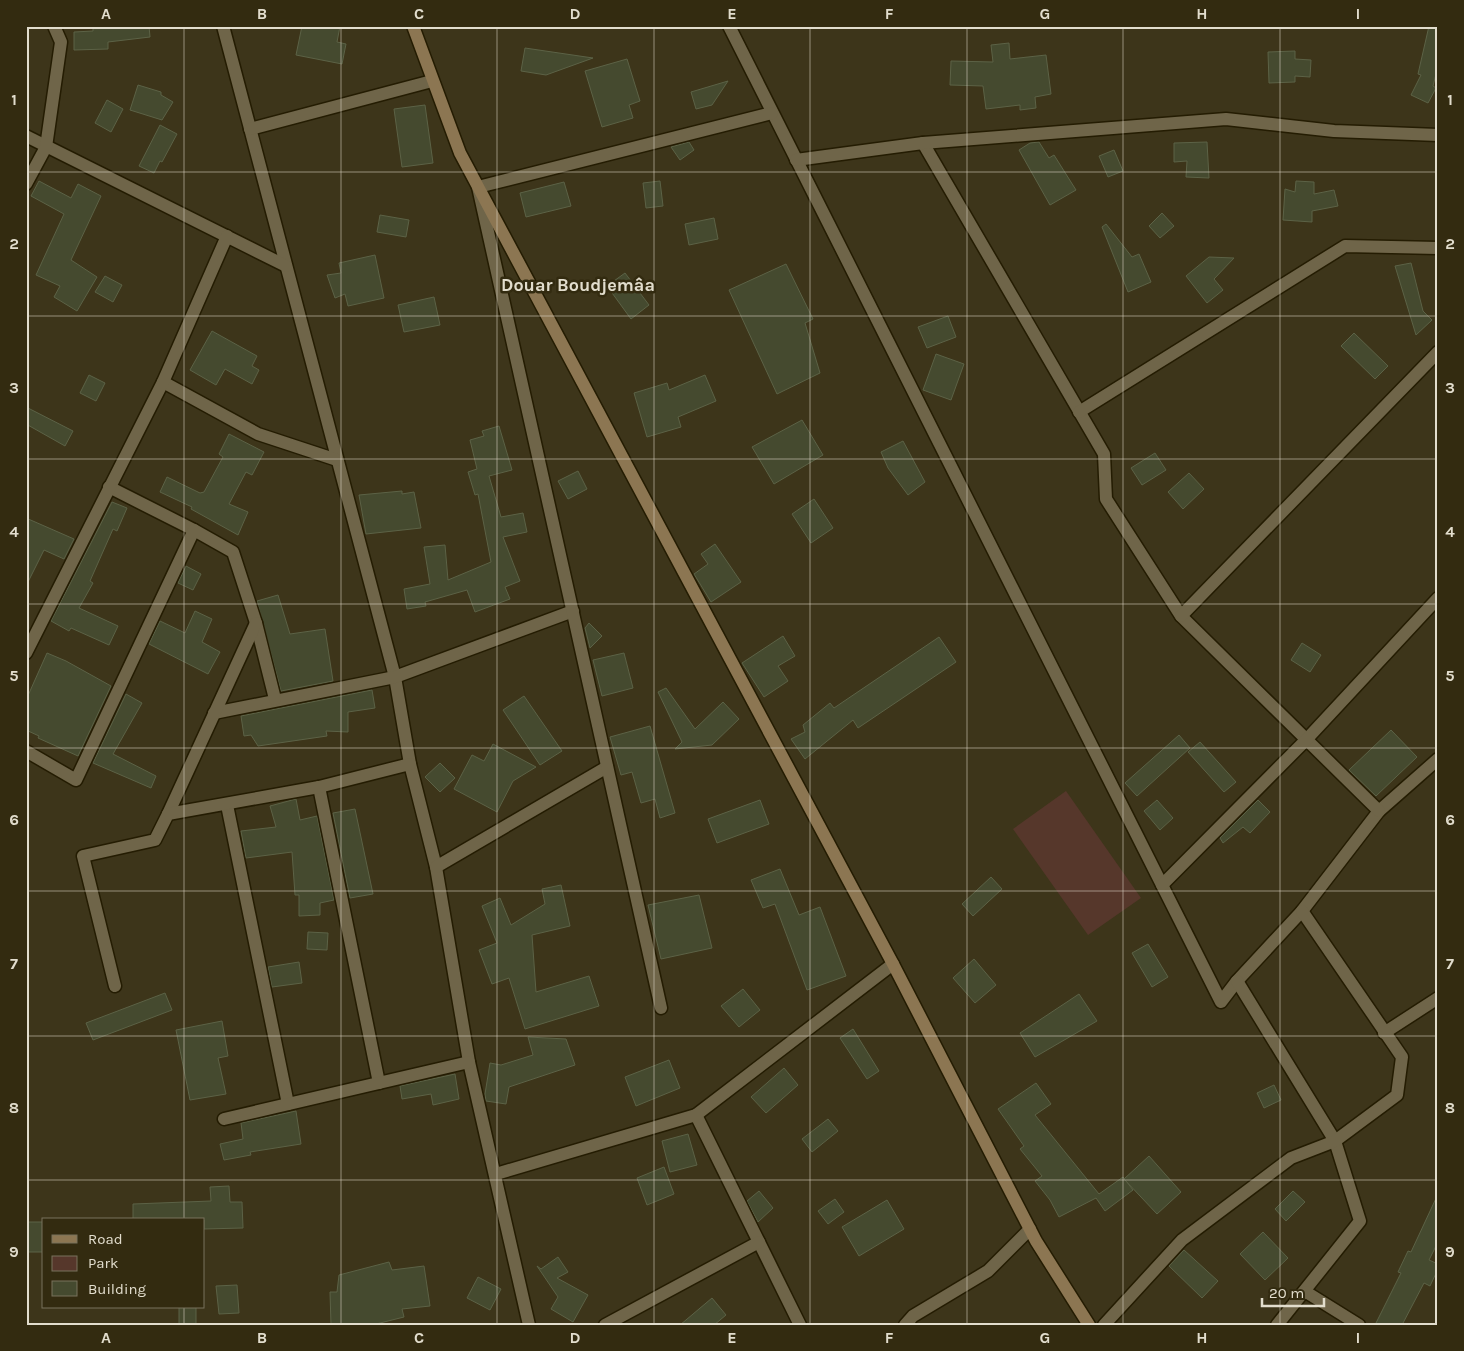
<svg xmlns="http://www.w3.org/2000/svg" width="1464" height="1351" viewBox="0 0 1464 1351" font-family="Karla,sans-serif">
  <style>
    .green { fill: #56372b }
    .building { fill: #454a2f; stroke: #5c6246 }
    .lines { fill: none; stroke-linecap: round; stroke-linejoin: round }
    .street-casing { stroke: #241c02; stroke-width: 15 }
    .secondary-casing { stroke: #241c02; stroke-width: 15 }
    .street { stroke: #6f6549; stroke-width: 12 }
    .secondary { stroke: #8c7652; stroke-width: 12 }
    .grid { fill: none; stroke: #e2ddcd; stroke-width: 1; stroke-opacity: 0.55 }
    .labels { text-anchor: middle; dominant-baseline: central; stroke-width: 5; stroke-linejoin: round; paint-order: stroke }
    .neighbourhood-label { font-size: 18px; font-weight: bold; fill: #e2ddcd; stroke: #332b10 }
    .neatline { fill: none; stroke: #e2ddcd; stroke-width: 2 }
    .grid-label { font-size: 16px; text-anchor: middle; font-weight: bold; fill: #e2ddcd }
  </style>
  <rect width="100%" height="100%" fill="#3d351a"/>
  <polygon class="green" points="1066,791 1141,898 1088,935 1013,829"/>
  <g class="building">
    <polygon points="93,26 149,26 150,37 108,42 108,49 74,50 74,32 93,31"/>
    <polygon points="302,26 340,26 337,42 346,44 342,64 296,55"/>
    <polygon points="1429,26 1438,26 1438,66 1433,86 1436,88 1428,103 1411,95 1421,75 1418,74"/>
    <polygon points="1009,43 1010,59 1046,55 1051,94 1035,97 1036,108 1020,110 1020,105 986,109 983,86 950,85 951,61 993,62 991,45"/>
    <polygon points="525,48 593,58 546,75 521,71"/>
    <polygon points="1295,51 1295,59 1311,60 1310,77 1295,76 1295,82 1269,83 1268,52"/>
    <polygon points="627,59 640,101 629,105 633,118 602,127 585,71"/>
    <polygon points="728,81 712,105 696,109 691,92"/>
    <polygon points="138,85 161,92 161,95 173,102 162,120 130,110"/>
    <polygon points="107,100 123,109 111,132 95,123"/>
    <polygon points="425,105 433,163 402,167 394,109"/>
    <polygon points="160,125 177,134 162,162 160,161 154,173 139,166"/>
    <polygon points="689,142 694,150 680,160 671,147"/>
    <polygon points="1039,142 1049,158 1054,155 1076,190 1050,205 1019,150 1030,143"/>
    <polygon points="1207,142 1209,178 1186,177 1187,161 1174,162 1174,143"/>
    <polygon points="1114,150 1123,171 1108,177 1099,156"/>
    <polygon points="39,181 71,198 78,184 101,196 71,260 97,277 77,311 54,297 60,286 36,275 64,214 31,196"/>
    <polygon points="660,181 663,206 646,208 643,183"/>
    <polygon points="1296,181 1314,182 1314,194 1334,190 1338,206 1312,211 1312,222 1283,220 1285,189 1295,192"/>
    <polygon points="564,182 571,206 526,217 520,193"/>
    <polygon points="1162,213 1174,226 1160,238 1149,226"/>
    <polygon points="380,215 409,220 406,237 377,232"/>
    <polygon points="714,218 718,239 689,245 685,224"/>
    <polygon points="1106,224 1132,257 1139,254 1151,282 1128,292 1102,227"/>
    <polygon points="375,255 384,298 348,306 345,294 335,298 327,275 341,273 339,263"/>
    <polygon points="1209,257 1234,258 1214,279 1223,290 1207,303 1186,276"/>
    <polygon points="1411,263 1423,311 1432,320 1416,335 1395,266"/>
    <polygon points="786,264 813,319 805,323 820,373 777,394 729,290"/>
    <polygon points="625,273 649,305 631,319 607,286"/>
    <polygon points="105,276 122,285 113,302 95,292"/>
    <polygon points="434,297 440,325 404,332 398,305"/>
    <polygon points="948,316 956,337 927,348 918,327"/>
    <polygon points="212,331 257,356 252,366 259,370 252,384 225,369 216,385 190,370"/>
    <polygon points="1354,333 1388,366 1375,379 1341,346"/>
    <polygon points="936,354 964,364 951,400 923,390"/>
    <polygon points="89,375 105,383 96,401 80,393"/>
    <polygon points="705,375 716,401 678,417 681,427 647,437 634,393 667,383 669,390"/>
    <polygon points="26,407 73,431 65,446 26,424"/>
    <polygon points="802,420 823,455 774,484 752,447"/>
    <polygon points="499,426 512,470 489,476 501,517 523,513 527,532 503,537 520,581 505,587 510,599 475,612 467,590 425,602 426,606 407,609 404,589 430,584 424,547 445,545 448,580 491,562 478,494 475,495 468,472 477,469 470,440 484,436 482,431"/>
    <polygon points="229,434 264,452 252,475 246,472 229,504 248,512 238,535 191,509 192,507 160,492 167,477 200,493 204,492 223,457 219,454"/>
    <polygon points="903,441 925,482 908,495 888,468 881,452"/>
    <polygon points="1155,453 1166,470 1142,485 1131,468"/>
    <polygon points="578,471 587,489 568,499 558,481"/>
    <polygon points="1189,473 1204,489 1183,509 1168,492"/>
    <polygon points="402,491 402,494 414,492 421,528 366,534 359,495"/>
    <polygon points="814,499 833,528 811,543 792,514"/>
    <polygon points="112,502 127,508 117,531 113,529 90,581 93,583 79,608 118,626 109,645 71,628 69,631 51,621"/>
    <polygon points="26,518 74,539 64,559 44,550 26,586"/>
    <polygon points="715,544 741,582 711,602 694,574 708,564 701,554"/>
    <polygon points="186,566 201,574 193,590 178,583"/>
    <polygon points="278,595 290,634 325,629 333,681 281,691 257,601"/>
    <polygon points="195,611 212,619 202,642 220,652 208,674 149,644 160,621 185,633"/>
    <polygon points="589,623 602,636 590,648 585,628"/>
    <polygon points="783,636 795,656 778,666 788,681 764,697 742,663"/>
    <polygon points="939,637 956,662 858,728 853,720 805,759 791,739 805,732 803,725 830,703 834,708"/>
    <polygon points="1302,643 1321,655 1310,672 1291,660"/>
    <polygon points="47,653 66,661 111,686 78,756 38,738 39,736 26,730 26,700"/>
    <polygon points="624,653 633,688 602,696 593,660"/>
    <polygon points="666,688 695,729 723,702 739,719 712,745 675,749 682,742 658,692"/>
    <polygon points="372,690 375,708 348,712 348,732 326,731 327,736 258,746 251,735 244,736 241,716"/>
    <polygon points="126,694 142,703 113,754 156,776 151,788 93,763"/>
    <polygon points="524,696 562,751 540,765 503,710"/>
    <polygon points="650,726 675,813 660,818 655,799 641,803 632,772 621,775 610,737"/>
    <polygon points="1391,730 1417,757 1376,796 1349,770"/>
    <polygon points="1179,735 1190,748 1137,796 1125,783"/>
    <polygon points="1200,742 1236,782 1224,792 1188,752"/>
    <polygon points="493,744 536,767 513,781 497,812 454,789 472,755 484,761"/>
    <polygon points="440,763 455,778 440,792 425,777"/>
    <polygon points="296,799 300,820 317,816 334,900 320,903 320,915 299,916 299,895 295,895 292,852 246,858 241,831 276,827 270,806"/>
    <polygon points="760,800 769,824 717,843 708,819"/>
    <polygon points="1157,800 1173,818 1160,830 1144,811"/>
    <polygon points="1258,800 1270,812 1250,833 1243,827 1223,843 1220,838"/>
    <polygon points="355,809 373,894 350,898 333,813"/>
    <polygon points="780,869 799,915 820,907 846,976 807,990 775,904 763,908 751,880"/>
    <polygon points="991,877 1002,889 973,916 962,904"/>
    <polygon points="561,885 570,926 532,935 536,992 589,976 599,1006 525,1029 509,978 492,984 479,950 497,943 482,906 500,898 511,925 545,904 542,889"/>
    <polygon points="699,895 712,948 661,959 648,905"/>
    <polygon points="308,932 328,933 327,950 307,949"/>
    <polygon points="1148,944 1168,977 1152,987 1132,953"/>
    <polygon points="974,959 996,985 975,1003 953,978"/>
    <polygon points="299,962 302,983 272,987 268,967"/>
    <polygon points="743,989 760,1010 739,1027 721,1006"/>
    <polygon points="165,993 172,1010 93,1040 86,1023"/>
    <polygon points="1079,994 1097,1021 1035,1057 1020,1033"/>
    <polygon points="222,1021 228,1056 218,1058 226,1094 190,1100 176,1030"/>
    <polygon points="853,1029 879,1071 867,1079 840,1038"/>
    <polygon points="528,1037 566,1039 575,1065 509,1087 506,1104 486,1101 485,1094 490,1063 501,1065 533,1055"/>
    <polygon points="669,1060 680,1088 636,1106 625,1077"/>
    <polygon points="784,1068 798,1085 766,1113 751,1097"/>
    <polygon points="455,1074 459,1099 433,1105 431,1094 402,1099 400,1086"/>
    <polygon points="1036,1083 1051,1104 1035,1115 1099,1194 1123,1177 1133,1190 1105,1211 1096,1198 1059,1217 1050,1200 1035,1181 1042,1176 1020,1149 1024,1146 998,1109"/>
    <polygon points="1274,1085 1281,1100 1264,1108 1257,1093"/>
    <polygon points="296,1111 301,1144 250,1152 251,1155 224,1160 220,1144 243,1139 241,1123"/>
    <polygon points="828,1119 838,1131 812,1152 802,1139"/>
    <polygon points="688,1134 697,1165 670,1172 662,1141"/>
    <polygon points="1149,1156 1181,1192 1157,1214 1124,1179"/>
    <polygon points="664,1167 674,1194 647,1205 637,1178"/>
    <polygon points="229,1186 230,1202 242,1202 243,1228 204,1229 204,1220 133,1220 133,1204 211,1201 210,1187"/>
    <polygon points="759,1191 773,1208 758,1222 747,1201"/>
    <polygon points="1293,1191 1305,1202 1286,1221 1275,1209"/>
    <polygon points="1438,1194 1438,1242 1429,1260 1438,1264 1438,1269 1430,1286 1424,1283 1402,1325 1375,1325 1401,1273 1398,1272 1408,1251 1411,1252"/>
    <polygon points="835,1199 844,1212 828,1224 818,1211"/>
    <polygon points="887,1200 904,1229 859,1256 842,1227"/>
    <rect x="26" y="1222" width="18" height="30"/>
    <polygon points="1263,1232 1288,1258 1265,1280 1240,1254"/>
    <polygon points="1184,1250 1218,1281 1202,1298 1169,1266"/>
    <polygon points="558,1257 568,1272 557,1278 588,1295 573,1322 551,1309 558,1297 537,1266 541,1269"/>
    <polygon points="389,1262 392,1270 424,1266 430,1306 402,1309 404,1317 372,1325 331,1325 330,1292 337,1292 339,1275"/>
    <polygon points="478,1277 501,1289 490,1310 467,1298"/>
    <polygon points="237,1285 239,1313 219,1314 216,1286"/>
    <polygon points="712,1298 726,1315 714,1325 680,1325"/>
    <rect x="179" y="1307" width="17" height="18"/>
  </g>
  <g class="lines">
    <defs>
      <g id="street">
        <polyline points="223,26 395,677 410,764 436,867 469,1062 529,1325"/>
        <polyline points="729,26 1221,1002 1237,981 1302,911 1379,811 1438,759"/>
        <polyline points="250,129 432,81"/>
        <polyline points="26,136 286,266"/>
        <polyline points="923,143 1104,454 1106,499 1181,616 1379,811"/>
        <polyline points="796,160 923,143 1226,119 1334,131 1438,135"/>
        <polyline points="26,184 46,147 61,42 54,26"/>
        <polyline points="163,382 258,434 337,460"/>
        <polyline points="1079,412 1345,246 1438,248"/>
        <polyline points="109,487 194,530"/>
        <polyline points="1181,616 1438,352"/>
        <polyline points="26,653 163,382 227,236"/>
        <polyline points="214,713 395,677 573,611"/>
        <polyline points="26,751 76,780 194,530 233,552 256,623 275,699"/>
        <polyline points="319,787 379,1083"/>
        <polyline points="227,805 288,1104"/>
        <polyline points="168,814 256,623"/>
        <polyline points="436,867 607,767"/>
        <polyline points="1162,885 1306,740 1438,598"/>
        <polyline points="1237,981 1335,1141 1360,1221 1277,1325"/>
        <polyline points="115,986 83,856 155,840 168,814 319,787 410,764"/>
        <polyline points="661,1008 478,187 772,113"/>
        <polyline points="1384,1033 1438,998"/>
        <polyline points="696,1115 800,1325"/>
        <polyline points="224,1119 469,1062"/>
        <polyline points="496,1174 696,1115 893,964"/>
        <polyline points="1306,1292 1359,1325"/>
        <polyline points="605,1325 759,1242"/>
        <polyline points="905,1325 913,1316 988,1271 1030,1229"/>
        <polyline points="1104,1325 1182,1240 1291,1158 1335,1141 1397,1095 1402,1057 1302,911"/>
      </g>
      <polyline id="secondary" points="413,26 460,153 893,964 1036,1241 1089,1325"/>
    </defs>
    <use href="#street" class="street-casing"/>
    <use href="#secondary" class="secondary-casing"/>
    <use href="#street" class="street"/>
    <use href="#secondary" class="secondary"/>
  </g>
  <path class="grid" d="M184 26V1220M341 26V1325M497 26V1325M654 26V1325M810 26V1325M967 26V1325M1123 26V1325M1280 26V1325M26 172H1438M26 316H1438M26 459H1438M26 604H1438M26 748H1438M26 891H1438M26 1036H1438M26 1180H1438M184 1307V1325"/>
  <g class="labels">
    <g class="neighbourhood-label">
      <text x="578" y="285">Douar Boudjemâa</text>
    </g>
  </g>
  <rect width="1464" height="1351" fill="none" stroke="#332b10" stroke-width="55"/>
  <rect x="42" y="1218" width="162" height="90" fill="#332b10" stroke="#79725c"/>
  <rect x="52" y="1235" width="25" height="8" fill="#8c7652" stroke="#79725c"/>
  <text x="88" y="1244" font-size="15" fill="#e2ddcd">Road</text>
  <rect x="52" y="1256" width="25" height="15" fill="#56372b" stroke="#79725c"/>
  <text x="88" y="1268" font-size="15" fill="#e2ddcd">Park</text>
  <rect x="52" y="1281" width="25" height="15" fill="#454a2f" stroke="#79725c"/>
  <text x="88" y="1294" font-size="15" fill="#e2ddcd">Building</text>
  <path d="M1262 1298v8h62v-8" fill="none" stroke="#e2ddcd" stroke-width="2.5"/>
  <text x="1269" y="1298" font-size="15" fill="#e2ddcd" stroke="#332b10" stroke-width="4" paint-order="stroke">20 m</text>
  <rect x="28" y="28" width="1408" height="1296" class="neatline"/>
  <g class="grid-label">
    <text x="106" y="19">A</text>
    <text x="262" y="19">B</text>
    <text x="419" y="19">C</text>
    <text x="575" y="19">D</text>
    <text x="732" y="19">E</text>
    <text x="889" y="19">F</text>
    <text x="1045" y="19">G</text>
    <text x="1202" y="19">H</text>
    <text x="1358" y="19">I</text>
    <text x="14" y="105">1</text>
    <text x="1450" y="105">1</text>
    <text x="14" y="249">2</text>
    <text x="1450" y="249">2</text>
    <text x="14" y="393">3</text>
    <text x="1450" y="393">3</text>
    <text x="14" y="537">4</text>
    <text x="1450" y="537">4</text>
    <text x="14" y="681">5</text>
    <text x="1450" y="681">5</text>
    <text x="14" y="825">6</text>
    <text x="1450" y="825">6</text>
    <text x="14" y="969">7</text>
    <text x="1450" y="969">7</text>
    <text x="14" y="1113">8</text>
    <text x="1450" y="1113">8</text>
    <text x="14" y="1257">9</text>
    <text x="1450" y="1257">9</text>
    <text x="106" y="1343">A</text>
    <text x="262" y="1343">B</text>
    <text x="419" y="1343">C</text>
    <text x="575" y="1343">D</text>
    <text x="732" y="1343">E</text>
    <text x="889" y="1343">F</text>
    <text x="1045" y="1343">G</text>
    <text x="1202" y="1343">H</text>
    <text x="1358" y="1343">I</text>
  </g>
</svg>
